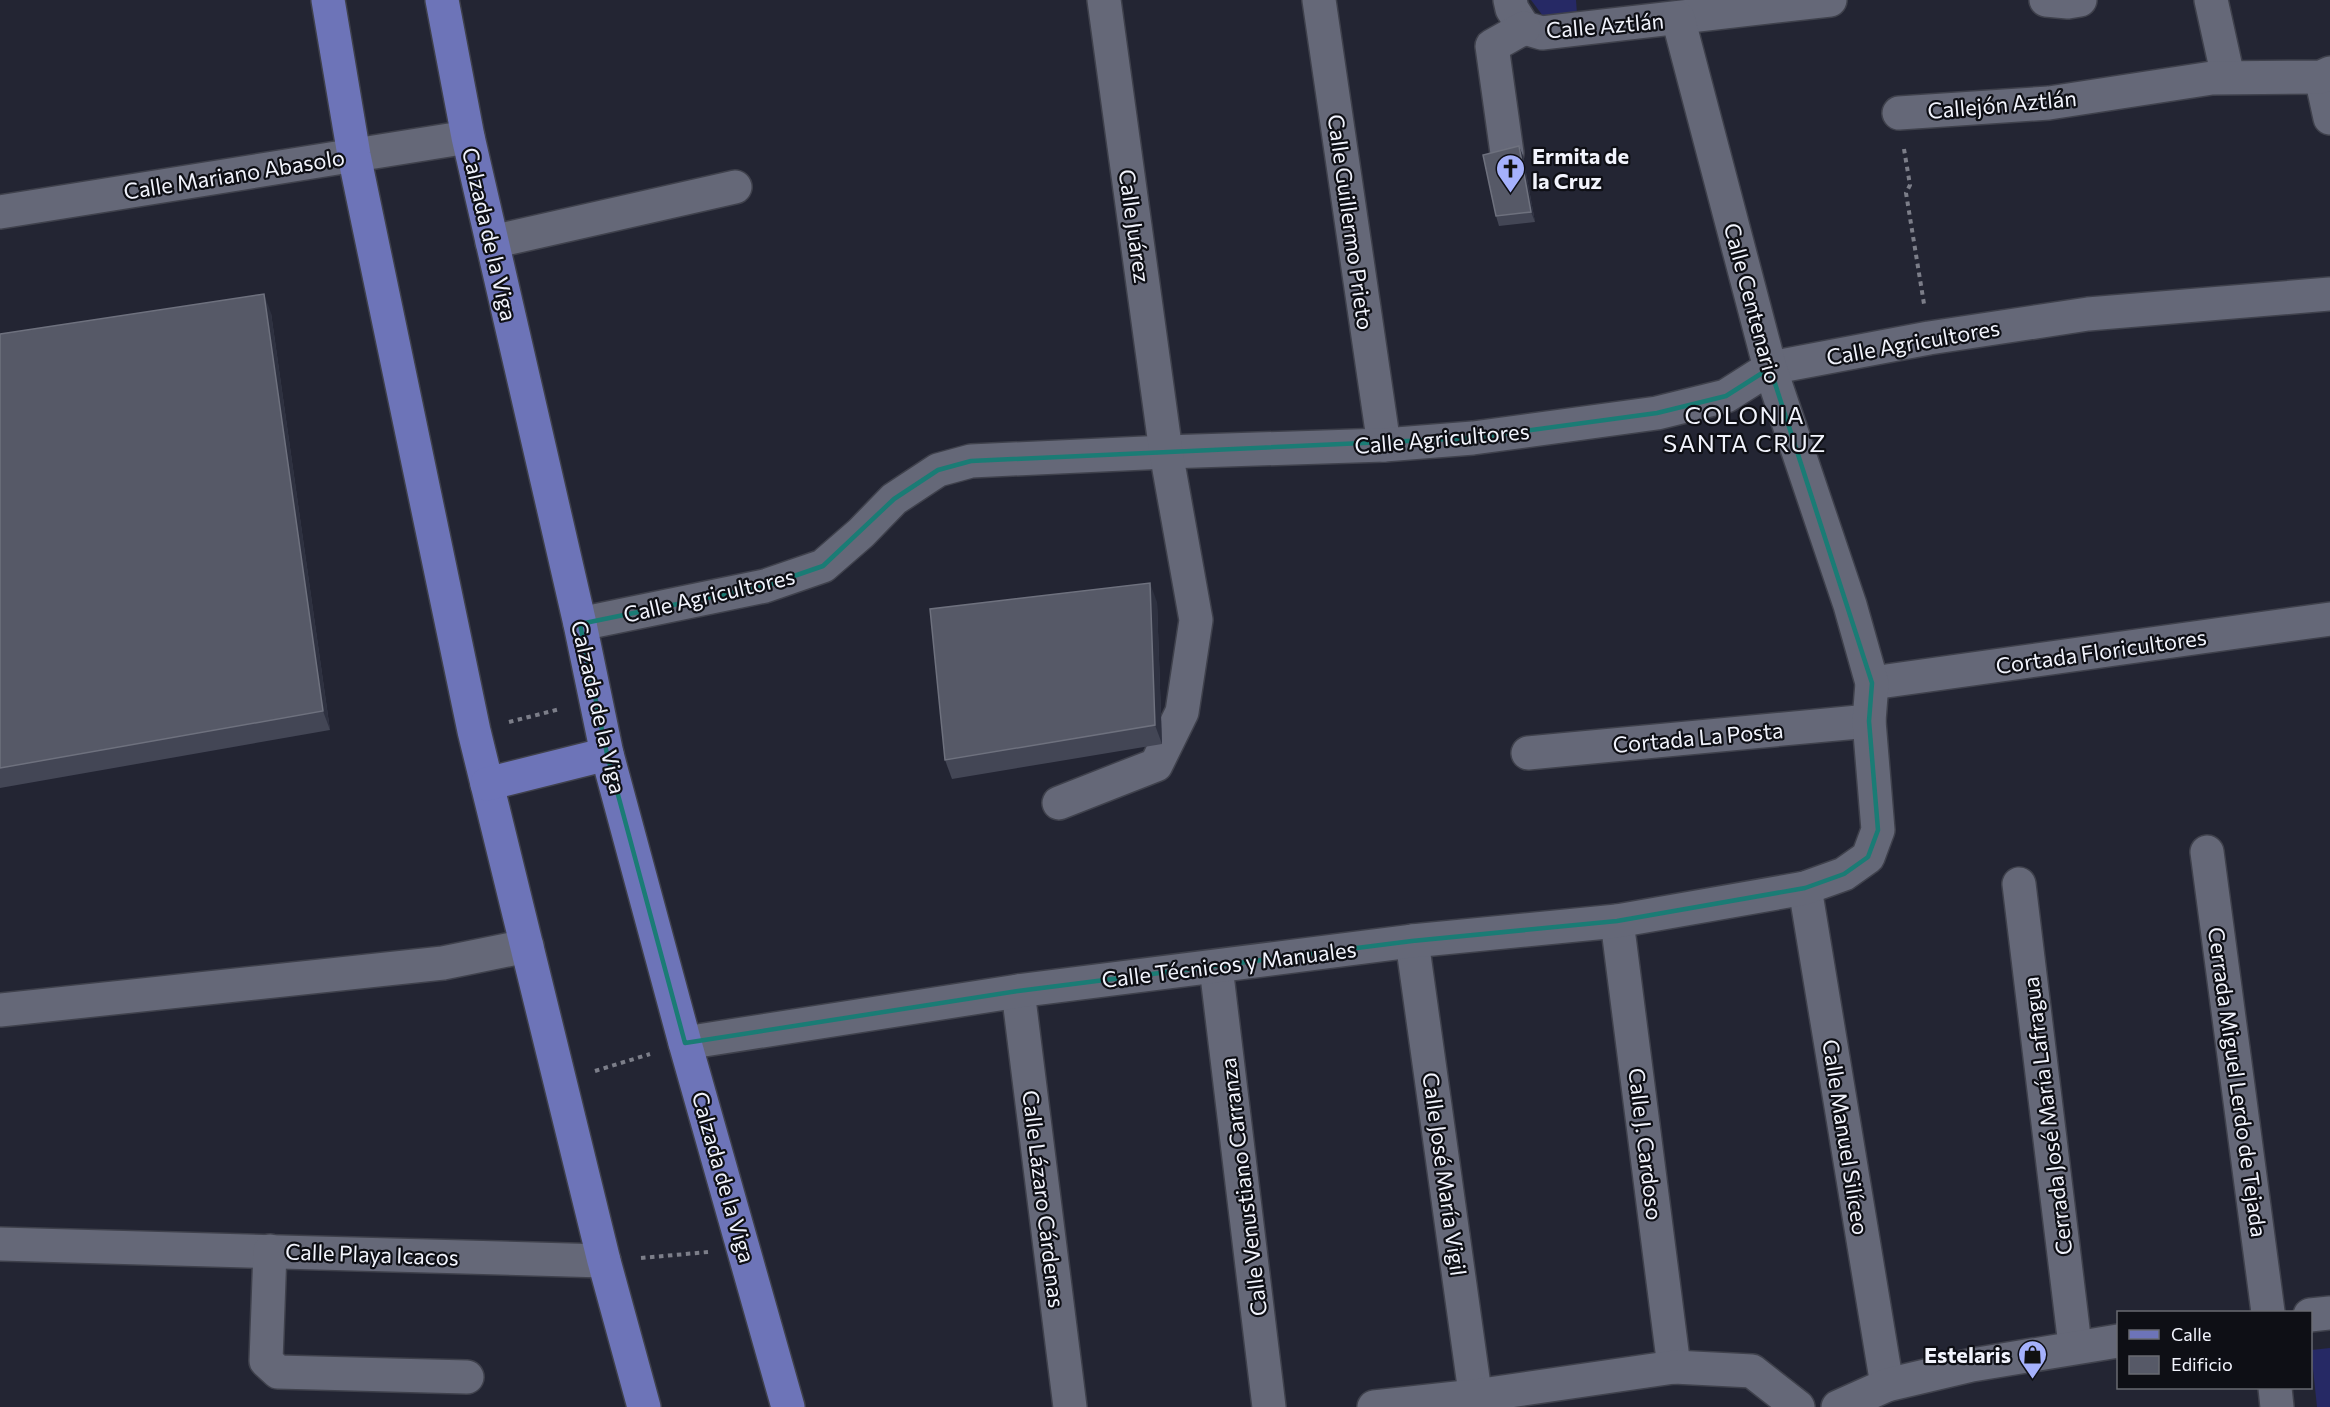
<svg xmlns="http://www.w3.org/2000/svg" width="2330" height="1407" viewBox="0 0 2330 1407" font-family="Commissioner,sans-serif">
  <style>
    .green { fill: #262965 }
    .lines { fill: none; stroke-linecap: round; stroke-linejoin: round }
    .minor-casing { stroke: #3f414c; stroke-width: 36 }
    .major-casing { stroke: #3f414c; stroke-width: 36 }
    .path { stroke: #7c7e89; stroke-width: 4; stroke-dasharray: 4.5 4.5; stroke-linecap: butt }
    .minor { stroke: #656878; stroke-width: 33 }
    .major { stroke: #6d74b8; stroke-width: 33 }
    .wall { fill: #434655 }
    .shaded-wall { fill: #2e3140 }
    .building { fill: #565967; stroke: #6e717e; stroke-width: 1.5 }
    .marked { fill: none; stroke: #1a7c75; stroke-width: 4.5; stroke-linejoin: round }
    .labels { text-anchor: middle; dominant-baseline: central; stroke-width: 4.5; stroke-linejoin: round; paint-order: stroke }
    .street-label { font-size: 22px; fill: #f2f4fd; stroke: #0e0f15 }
    .poi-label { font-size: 22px; font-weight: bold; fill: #f2f4fd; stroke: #0e0f15; text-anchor: start }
    .neighbourhood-label { font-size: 24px; letter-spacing: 1.5px; fill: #f2f4fd; stroke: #0e0f15 }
  </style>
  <rect width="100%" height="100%" fill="#232533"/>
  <g class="green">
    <polygon points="1531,0 1576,0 1577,14 1543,16"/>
    <polygon points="2330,1348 2330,1407 2317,1407 2311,1350"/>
  </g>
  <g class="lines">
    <defs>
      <g id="minor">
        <polyline points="1319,0 1384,445"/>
        <polyline points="1510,0 1512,9 1524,28"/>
        <polyline points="2046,0 2068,2 2080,0"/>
        <polyline points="2211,0 2228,77"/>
        <polyline points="1524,28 1542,33 1830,0"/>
        <polyline points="2321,77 2330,118"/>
        <polyline points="1899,113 2049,103 2212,78 2321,77 2330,73"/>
        <polyline points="1507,153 1492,46 1524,28"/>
        <polyline points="0,212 468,137"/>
        <polyline points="492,242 735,187"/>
        <polyline points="580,624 765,586 823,566 861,533 894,499 938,470 971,461 1166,452 1384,445 1473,438 1657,413 1726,396 1770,368 1929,338 2088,314 2330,294"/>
        <polyline points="1872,683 2330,619"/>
        <polyline points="1528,753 1869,721"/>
        <polyline points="1059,803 1156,765 1182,712 1196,620 1166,452 1104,0"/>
        <polyline points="2207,852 2268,1312"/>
        <polyline points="2019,884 2074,1337 2073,1347"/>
        <polyline points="1805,888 1887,1385"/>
        <polyline points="1617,921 1674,1367"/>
        <polyline points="1412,941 1477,1407"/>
        <polyline points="1216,967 1269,1407"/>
        <polyline points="1018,991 1070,1407"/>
        <polyline points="0,1010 443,963 527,946"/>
        <polyline points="685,1043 1018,991 1412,941 1617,921 1805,888 1844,874 1868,857 1878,830 1869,721 1872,683 1850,605 1770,368 1678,18"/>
        <polyline points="0,1244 604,1261"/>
        <polyline points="270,1251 266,1361 278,1372 467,1377"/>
        <polyline points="2310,1315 2330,1313"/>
        <polyline points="2275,1388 2277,1407"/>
        <polyline points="1374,1407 1475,1396 1674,1367 1752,1371 1798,1407"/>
        <polyline points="1838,1407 1887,1385 1972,1365 2118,1341"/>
      </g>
      <g id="major">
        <polyline points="328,0 354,155 474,731 604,1261 644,1407"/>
        <polyline points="442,0 468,137 580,624 607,754 685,1043 788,1407"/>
        <polyline points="487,784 607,754"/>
      </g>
    </defs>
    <use href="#minor" class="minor-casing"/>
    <use href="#major" class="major-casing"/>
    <g class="path">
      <polyline points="1904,149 1910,185 1906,193 1924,304"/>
      <polyline points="509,722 560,709"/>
      <polyline points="595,1071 650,1054"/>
      <polyline points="641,1258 708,1252"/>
    </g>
    <use href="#minor" class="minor"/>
    <use href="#major" class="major"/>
  </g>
  <g class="wall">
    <polygon points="1519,146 1523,156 1535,222 1499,226 1496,216"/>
    <polygon points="271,313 330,730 0,788 0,334"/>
    <polygon points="1157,602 1162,744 952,779 945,760"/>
  </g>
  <g class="shaded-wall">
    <polygon points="1519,146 1523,156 1535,222 1531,212"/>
    <polygon points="264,294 271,313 330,730 323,711"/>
    <polygon points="1150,583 1157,602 1162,744 1155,725"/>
  </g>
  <g class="building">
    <polygon points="1519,146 1531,212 1496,216 1483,155"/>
    <polygon points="264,294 323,711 0,768 0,334"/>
    <polygon points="1150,583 1155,725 945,760 930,609"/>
  </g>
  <path class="marked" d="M1770 368 1872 683 1869 721 1878 830 1868 857 1844 874 1805 888 1617 921 1412 941 1018 991 685 1043 607 754 580 624 765 586 823 566 894 499 938 470 971 461 1473 438 1657 413 1726 396Z"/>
  <defs>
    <symbol id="church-pin" viewBox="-11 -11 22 30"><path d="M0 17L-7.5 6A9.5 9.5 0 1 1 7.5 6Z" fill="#a5b1fc" stroke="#0e0f15"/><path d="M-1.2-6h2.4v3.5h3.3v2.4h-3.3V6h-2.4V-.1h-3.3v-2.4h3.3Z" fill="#111"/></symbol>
    <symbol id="shop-pin" viewBox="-11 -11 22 30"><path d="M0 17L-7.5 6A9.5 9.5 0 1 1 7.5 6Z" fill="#a5b1fc" stroke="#0e0f15"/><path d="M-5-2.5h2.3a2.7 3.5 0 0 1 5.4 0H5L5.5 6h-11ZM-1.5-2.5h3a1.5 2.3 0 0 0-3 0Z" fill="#111"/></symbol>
  </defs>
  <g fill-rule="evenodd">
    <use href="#church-pin" x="1494" y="152" width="33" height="45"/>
    <use href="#shop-pin" x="2016" y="1338" width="33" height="45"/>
  </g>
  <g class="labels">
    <g class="street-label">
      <text transform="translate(1605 25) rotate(-5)">Calle Aztlán</text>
      <text transform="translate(2002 104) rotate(-5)">Callejón Aztlán</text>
      <text transform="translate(234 174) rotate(-9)">Calle Mariano Abasolo</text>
      <text transform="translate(1351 222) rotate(82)">Calle Guillermo Prieto</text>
      <text transform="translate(1135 226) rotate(82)">Calle Juárez</text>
      <text transform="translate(490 234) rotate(77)">Calzada de la Viga</text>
      <text transform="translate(1753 303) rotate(75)">Calle Centenario</text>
      <text transform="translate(1913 342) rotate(-10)">Calle Agricultores</text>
      <text transform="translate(1442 438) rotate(-5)">Calle Agricultores</text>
      <text transform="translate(709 595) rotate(-13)">Calle Agricultores</text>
      <text transform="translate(2101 651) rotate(-8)">Cortada Floricultores</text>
      <text transform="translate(599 707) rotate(77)">Calzada de la Viga</text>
      <text transform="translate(1698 737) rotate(-5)">Cortada La Posta</text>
      <text transform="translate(1229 964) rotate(-7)">Calle Técnicos y Manuales</text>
      <text transform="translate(2238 1082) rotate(82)">Cerrada Miguel Lerdo de Tejada</text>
      <text transform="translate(2047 1116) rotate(-97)">Cerrada José María Lafragua</text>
      <text transform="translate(1846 1137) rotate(81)">Calle Manuel Silíceo</text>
      <text transform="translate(1646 1144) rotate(83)">Calle J. Cardoso</text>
      <text transform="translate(1445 1174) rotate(82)">Calle José María Vigil</text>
      <text transform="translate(724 1177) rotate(74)">Calzada de la Viga</text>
      <text transform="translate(1243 1187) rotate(-97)">Calle Venustiano Carranza</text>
      <text transform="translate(1044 1199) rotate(83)">Calle Lázaro Cárdenas</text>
      <text transform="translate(372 1254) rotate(2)">Calle Playa Icacos</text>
    </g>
    <g class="poi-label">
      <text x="1532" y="155">Ermita de<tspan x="1532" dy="25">la Cruz</tspan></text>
      <text x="2011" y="1354" text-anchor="end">Estelaris</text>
    </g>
    <g class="neighbourhood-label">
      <text x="1745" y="414">COLONIA<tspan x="1745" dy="28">SANTA CRUZ</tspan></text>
    </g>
  </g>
  <rect x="2117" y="1311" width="195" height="78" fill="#0e0f15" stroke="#696b72" stroke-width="1.5"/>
  <rect x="2129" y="1330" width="30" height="9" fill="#6d74b8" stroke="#696b72" stroke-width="1.5"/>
  <text x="2171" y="1341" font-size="18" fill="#f2f4fd">Calle</text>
  <rect x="2129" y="1356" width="30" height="18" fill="#565967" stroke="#696b72" stroke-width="1.5"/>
  <text x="2171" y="1371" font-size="18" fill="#f2f4fd">Edificio</text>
</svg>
